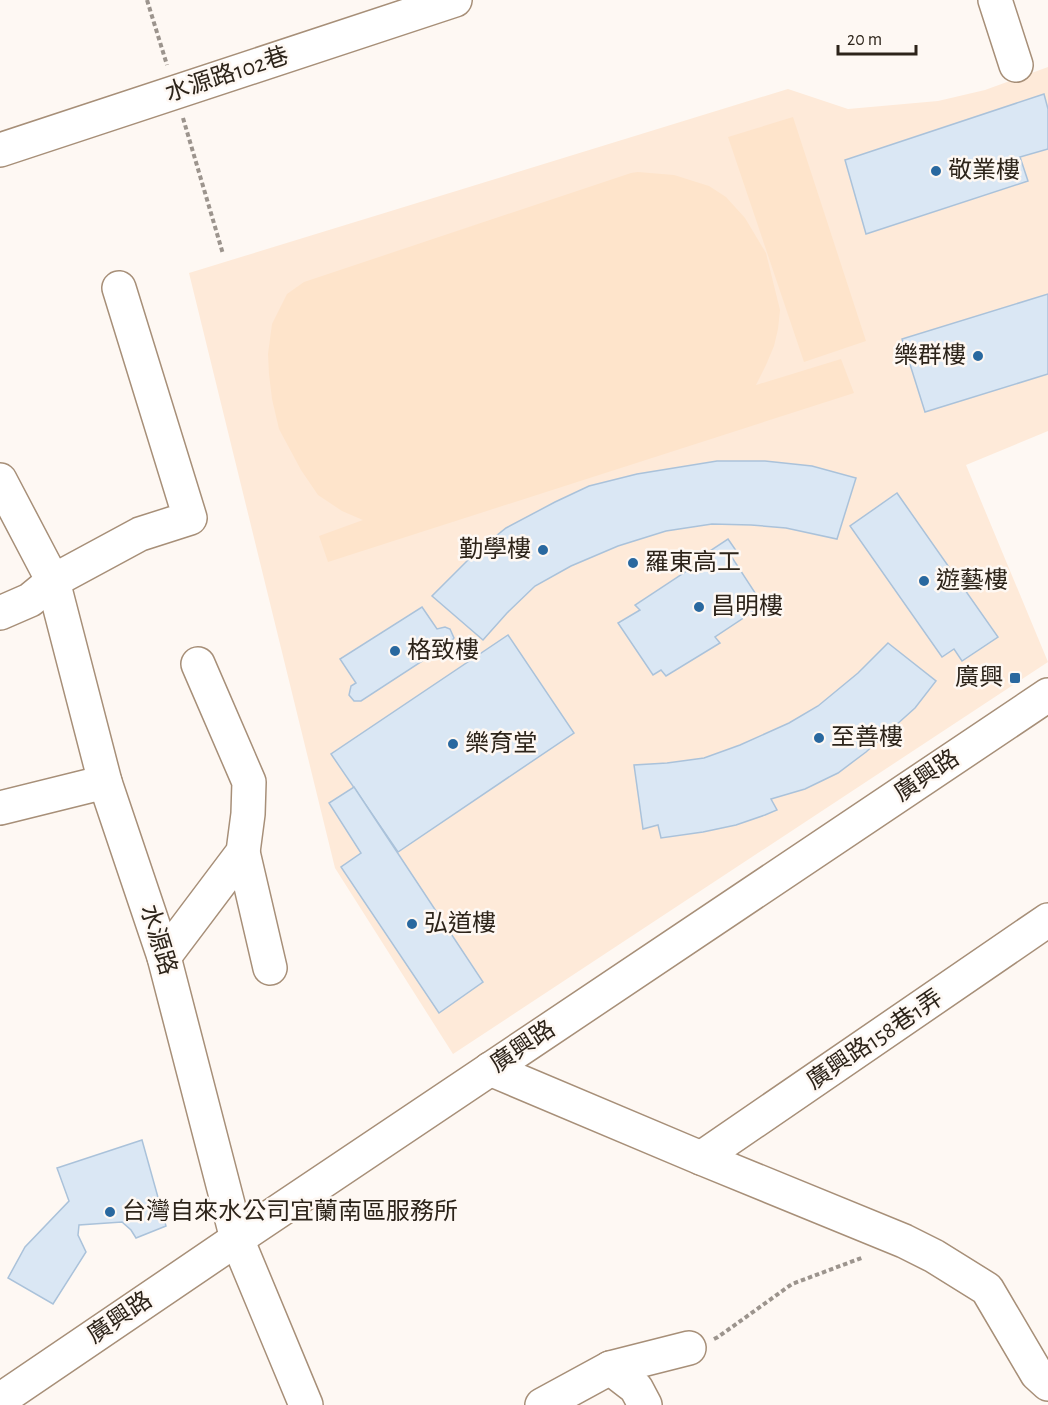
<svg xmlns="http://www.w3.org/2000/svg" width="1048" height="1405" viewBox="0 0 1048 1405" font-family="'Alegreya Sans','Noto Sans TC',sans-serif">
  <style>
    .built { fill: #feead9 }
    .green { fill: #fee4cb }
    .building { fill: #dae7f4; stroke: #aac2da; stroke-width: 1.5 }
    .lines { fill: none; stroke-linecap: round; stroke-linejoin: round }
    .minor-casing { stroke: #a78f78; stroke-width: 36 }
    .major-casing { stroke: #a78f78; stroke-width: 36 }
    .path { stroke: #9c948d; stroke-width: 4; stroke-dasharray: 4.5 3; stroke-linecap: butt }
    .minor { stroke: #fff; stroke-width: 33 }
    .major { stroke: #fff; stroke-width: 33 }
    .poi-dot { fill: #29689f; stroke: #fef8f3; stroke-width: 2 }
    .labels { text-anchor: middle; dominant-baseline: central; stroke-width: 5; stroke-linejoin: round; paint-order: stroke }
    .street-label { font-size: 24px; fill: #2d241a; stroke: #fef8f3 }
    .poi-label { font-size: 24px; fill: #2d241a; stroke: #fef8f3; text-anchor: start }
  </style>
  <rect width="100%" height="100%" fill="#fef8f3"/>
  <polygon class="built" points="1048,67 1048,431 966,465 1048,662 453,1054 335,868 189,273 788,89 848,109 938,101 985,90"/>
  <g class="green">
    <polygon points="793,117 866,341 804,362 728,137"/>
    <polygon points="638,172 674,175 709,186 726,197 745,218 766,253 780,310 778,329 774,346 766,365 756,385 841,359 854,393 328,562 319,536 363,520 342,511 318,495 301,470 279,429 272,399 269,374 268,354 272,324 287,294 304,282 631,173"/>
  </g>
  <g class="building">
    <polygon points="1044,94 1048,109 1048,149 1020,157 1028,181 866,234 845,160"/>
    <polygon points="1048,294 1048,374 925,412 902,339"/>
    <polygon points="717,461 765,461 812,466 856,478 837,539 786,528 751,525 712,524 666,531 618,546 571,566 535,586 507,613 483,640 432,596 474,554 506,528 555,502 589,486 637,474"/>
    <polygon points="897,493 998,637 962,661 954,649 942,657 850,526"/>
    <polygon points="728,539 737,552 731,556 763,605 715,637 720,643 666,676 661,670 653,675 618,623 640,610 635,605 699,563 696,560"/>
    <polygon points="422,607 437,629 445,627 450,629 454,638 450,643 361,701 354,701 349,695 351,686 356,683 340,659"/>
    <polygon points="508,635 574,733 398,852 331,754"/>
    <polygon points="888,643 936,681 915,708 866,752 838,773 805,789 771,799 777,810 765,815 736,825 703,832 661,838 658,825 643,829 634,765 667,763 704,758 740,745 789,723 818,706 858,673"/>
    <polygon points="354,787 483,982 439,1013 341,867 361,853 329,803"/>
    <polygon points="142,1140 166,1226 136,1238 131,1230 122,1222 79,1225 78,1235 86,1252 53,1304 8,1278 25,1247 69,1201 57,1168"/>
  </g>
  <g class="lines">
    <defs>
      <g id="minor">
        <polyline points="995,0 1016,65"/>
        <polyline points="0,150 455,0"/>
        <polyline points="0,480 53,581 105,782 164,957 237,1239 306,1405"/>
        <polyline points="0,613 30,600 53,581 140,534 190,518 119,288"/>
        <polyline points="0,808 105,782"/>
        <polyline points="243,852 270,968"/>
        <polyline points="164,957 243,852 248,814 249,782 198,664"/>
        <polyline points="490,1069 701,1158 904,1241 934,1256 987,1289 1037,1374 1048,1384"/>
        <polyline points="701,1158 1048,920"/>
        <polyline points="610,1368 689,1348"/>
        <polyline points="542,1405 610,1368 636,1388 645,1405"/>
      </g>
      <polyline id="major" points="0,1400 237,1239 1048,695"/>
    </defs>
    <use href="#minor" class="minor-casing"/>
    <use href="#major" class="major-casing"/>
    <g class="path">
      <polyline points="147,0 167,65"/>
      <polyline points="183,118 223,254"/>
      <polyline points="714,1339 718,1337 792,1284 864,1257"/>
    </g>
    <use href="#minor" class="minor"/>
    <use href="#major" class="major"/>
  </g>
  <g class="poi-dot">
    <circle cx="936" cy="171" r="6"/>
    <circle cx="978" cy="356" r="6"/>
    <circle cx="543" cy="550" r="6"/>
    <circle cx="633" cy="563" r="6"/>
    <circle cx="924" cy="581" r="6"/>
    <circle cx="699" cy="607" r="6"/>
    <circle cx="395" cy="651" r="6"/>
    <rect x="1009" y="672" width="12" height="12" rx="3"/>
    <circle cx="819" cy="738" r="6"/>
    <circle cx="453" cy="744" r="6"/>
    <circle cx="412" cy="924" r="6"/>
    <circle cx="110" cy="1212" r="6"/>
  </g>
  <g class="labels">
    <g class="street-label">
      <text transform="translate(227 75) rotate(-18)">水源路102巷</text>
      <text transform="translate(927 776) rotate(-34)">廣興路</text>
      <text transform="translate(158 940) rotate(73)">水源路</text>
      <text transform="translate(875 1040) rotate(-34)">廣興路158巷1弄</text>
      <text transform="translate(523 1047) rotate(-34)">廣興路</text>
      <text transform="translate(120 1318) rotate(-34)">廣興路</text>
    </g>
    <g class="poi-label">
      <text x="948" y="171">敬業樓</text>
      <text x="966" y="356" text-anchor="end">樂群樓</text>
      <text x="531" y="550" text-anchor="end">勤學樓</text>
      <text x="645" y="563">羅東高工</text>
      <text x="936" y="581">遊藝樓</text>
      <text x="711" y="607">昌明樓</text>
      <text x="407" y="651">格致樓</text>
      <text x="1003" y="678" text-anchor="end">廣興</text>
      <text x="831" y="738">至善樓</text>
      <text x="465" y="744">樂育堂</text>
      <text x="424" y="924">弘道樓</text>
      <text x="122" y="1212">台灣自來水公司宜蘭南區服務所</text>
    </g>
  </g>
  <path d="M838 45v9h78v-9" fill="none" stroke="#2d241a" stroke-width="3"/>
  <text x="847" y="45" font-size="18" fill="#2d241a" stroke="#fef8f3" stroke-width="4.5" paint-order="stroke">20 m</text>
</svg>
